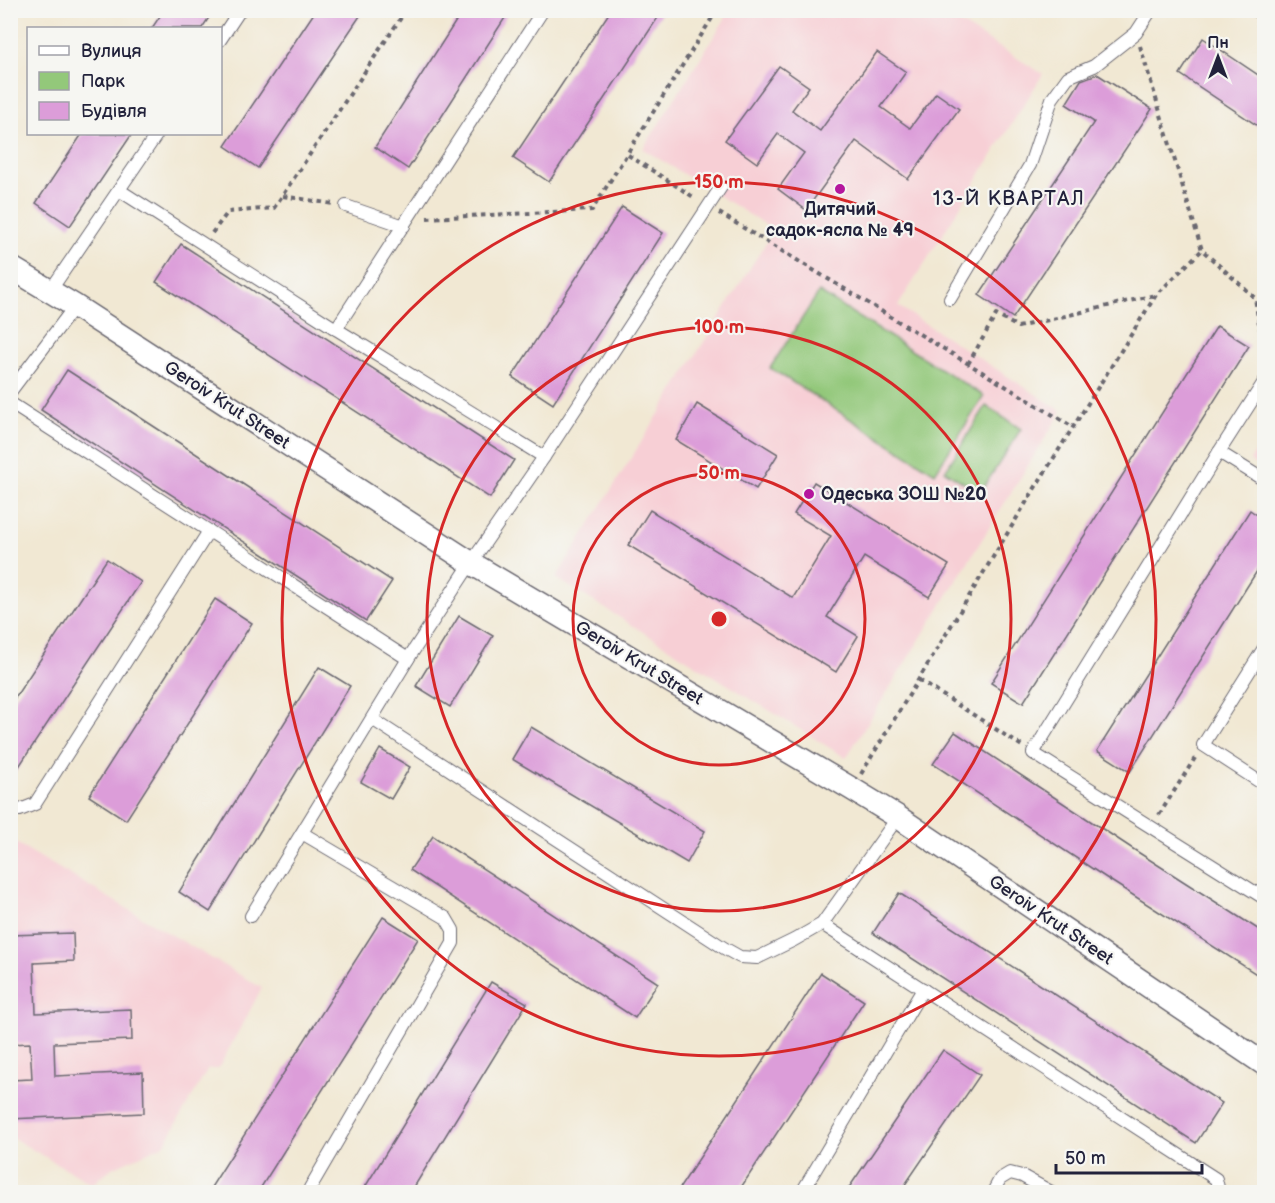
<svg xmlns="http://www.w3.org/2000/svg" width="1275" height="1203" viewBox="0 0 1275 1203" font-family="'Balsamiq Sans',sans-serif">
  <style>
    .built { fill: #f7cfd5 }
    .green { fill: #93c87a; stroke: #5a755a; stroke-width: 1.5 }
    .building { fill: #dc9dd9 }
    .lines { fill: none; stroke-linecap: round; stroke-linejoin: round }
    .lane-casing { stroke: #6a6770; stroke-width: 14 }
    .street-casing { stroke: #6a6770; stroke-width: 25 }
    .path { stroke: #6a6770; stroke-width: 4; stroke-dasharray: 4.5 4.5; stroke-linecap: butt }
    .lane { stroke: #fff; stroke-width: 12 }
    .street { stroke: #fff; stroke-width: 22 }
    .ring { fill: none; stroke: #d62828; stroke-width: 3 }
    .poi-dot { fill: #b5179e; stroke: #f6f6f2; stroke-width: 2 }
    .labels { text-anchor: middle; dominant-baseline: central; stroke-width: 4.5; stroke-linejoin: round; paint-order: stroke }
    .poi-label { font-size: 18px; font-weight: bold; fill: #22223b; stroke: #f6f6f2 }
    .street-label { font-size: 18px; fill: #22223b; stroke: #f6f6f2 }
    .neighbourhood-label { font-size: 20px; letter-spacing: 1.5px; fill: #22223b; stroke: #f6f6f2 }
    .centre { fill: #d62828; stroke: #f6f6f2; stroke-width: 3 }
    .ring-label { font-size: 18px; text-anchor: middle; font-weight: bold; fill: #d62828; stroke: #f6f6f2; stroke-width: 4.5; stroke-linejoin: round; paint-order: stroke }
  </style>
  <rect width="100%" height="100%" fill="#f6f6f2"/>
  <filter id="ink" filterUnits="userSpaceOnUse"><feTurbulence type="fractalNoise" baseFrequency=".0167" numOctaves="2"/><feDisplacementMap in="SourceGraphic" scale="12" xChannelSelector="R" yChannelSelector="G"/><feConvolveMatrix kernelMatrix="1 2 1 2 8 2 1 2 1" color-interpolation-filters="sRGB"/></filter>
  <filter id="wash" filterUnits="userSpaceOnUse"><feTurbulence type="fractalNoise" baseFrequency=".008" numOctaves="4" result="noise"/><feDisplacementMap in="SourceGraphic" scale="24" xChannelSelector="R" yChannelSelector="G"/><feGaussianBlur stdDeviation="1.35" result="paint"/><feColorMatrix in="noise" values="0 0 0 0 0 0 0 0 0 0 0 0 0 0 0 0 0 1.4 0 .05"/><feComposite in="paint" operator="in"/></filter>
  <g filter="url(#wash)">
    <rect width="100%" height="100%" fill="#f1e8d3"/>
    <g class="built">
      <polygon points="730,11 940,11 1043,74 898,306 1062,411 846,758 556,578 774,230 643,149"/>
      <polygon points="1264,435 1264,470 1250,461"/>
      <polygon points="11,840 262,988 218,1069 208,1069 164,1145 112,1168 92,1184 11,1137"/>
    </g>
    <g class="green">
      <polygon points="819,292 984,396 935,473 770,368"/>
      <polygon points="986,406 1021,429 980,493 945,471"/>
    </g>
    <g id="blocks">
      <g class="building">
        <polygon points="164,10 214,10 202,28 152,28"/>
        <polygon points="316,10 364,10 258,168 225,146"/>
        <polygon points="463,10 510,10 408,169 375,147"/>
        <polygon points="611,10 663,10 549,182 513,158"/>
        <polygon points="1203,38 1264,79 1264,130 1180,74"/>
        <polygon points="877,52 906,72 881,107 910,128 936,93 959,109 908,179 856,141 806,210 778,189 804,153 778,134 757,163 725,140 779,66 809,87 792,110 820,131"/>
        <polygon points="1097,74 1152,109 1013,318 979,295 1094,122 1066,104 1081,80"/>
        <polygon points="82,134 132,134 70,226 36,203"/>
        <polygon points="622,207 663,233 553,404 512,377"/>
        <polygon points="181,244 514,460 490,498 156,282"/>
        <polygon points="1217,326 1249,346 1023,703 991,683"/>
        <polygon points="67,370 392,581 366,621 41,410"/>
        <polygon points="697,404 778,454 756,489 676,440"/>
        <polygon points="814,482 949,565 929,597 864,557 827,617 858,636 836,672 628,545 650,510 793,598 831,536 794,514"/>
        <polygon points="1250,510 1264,520 1264,560 1130,772 1097,751"/>
        <polygon points="107,559 141,582 10,780 10,705"/>
        <polygon points="215,599 252,623 126,820 89,796"/>
        <polygon points="459,616 493,636 450,707 416,686"/>
        <polygon points="319,667 350,686 210,912 179,892"/>
        <polygon points="531,727 705,831 687,863 512,759"/>
        <polygon points="955,732 1133,849 1264,933 1264,979 1111,881 933,764"/>
        <polygon points="380,749 410,767 391,799 361,782"/>
        <polygon points="433,836 658,983 635,1018 410,870"/>
        <polygon points="899,893 1222,1103 1196,1143 873,933"/>
        <polygon points="383,917 418,939 258,1192 208,1192"/>
        <polygon points="73,933 74,961 34,963 36,1013 131,1009 132,1040 54,1043 55,1076 143,1072 144,1113 10,1119 10,1080 32,1079 30,1043 10,1044 10,935"/>
        <polygon points="821,973 864,1001 738,1192 677,1192"/>
        <polygon points="491,982 527,1003 411,1192 362,1192"/>
        <polygon points="943,1050 980,1075 900,1192 846,1192"/>
      </g>
    </g>
  </g>
  <g filter="url(#ink)">
    <use href="#blocks" fill-opacity="0" stroke="#6a6770" stroke-width="1.5"/>
    <g class="lines">
      <defs>
        <g id="lane">
          <polyline points="1256,10 1264,17"/>
          <polyline points="220,40 240,10"/>
          <polyline points="119,190 336,329 544,457"/>
          <polyline points="346,206 404,226"/>
          <polyline points="50,291 157,134"/>
          <polyline points="950,299 1030,165 1052,99 1068,77 1094,66 1136,33 1151,10"/>
          <polyline points="336,329 543,10"/>
          <polyline points="1264,382 1219,452 1033,753 1264,898"/>
          <polyline points="10,392 75,306"/>
          <polyline points="10,403 408,659 471,563 544,457 721,187"/>
          <polyline points="1219,452 1264,480"/>
          <polyline points="372,719 724,948 740,957 757,958 794,940 822,924 898,817"/>
          <polyline points="1263,784 1203,745 1264,648"/>
          <polyline points="10,810 20,810 35,804 209,531"/>
          <polyline points="302,833 446,918 453,930 453,943 310,1188"/>
          <polyline points="251,916 408,659"/>
          <polyline points="822,924 1216,1179 1219,1192"/>
          <polyline points="802,1192 923,989"/>
          <polyline points="993,1192 1000,1179 1010,1173 1022,1176 1051,1192"/>
        </g>
        <polyline id="street" points="10,267 75,306 471,563 852,789 898,817 1264,1064"/>
      </defs>
      <use href="#lane" class="lane-casing"/>
      <use href="#street" class="street-casing"/>
      <g class="path">
        <polyline points="1140,46 1202,250 1255,298 1264,356"/>
        <polyline points="628,155 695,198"/>
        <polyline points="283,196 333,204"/>
        <polyline points="719,213 1073,427"/>
        <polyline points="427,218 592,210 717,10"/>
        <polyline points="212,233 228,212 274,208 406,10"/>
        <polyline points="968,364 996,315 1018,327 1155,295"/>
        <polyline points="919,680 1022,746"/>
        <polyline points="861,774 1038,483 1156,295 1202,250"/>
        <polyline points="1159,815 1195,758"/>
      </g>
      <use href="#lane" class="lane"/>
      <use href="#street" class="street"/>
    </g>
  </g>
  <g class="ring">
    <circle cx="719" cy="619" r="146"/>
    <circle cx="719" cy="619" r="292"/>
    <circle cx="719" cy="619" r="437"/>
  </g>
  <g class="poi-dot">
    <circle cx="840" cy="189" r="6"/>
    <circle cx="809" cy="494" r="6"/>
  </g>
  <g class="labels">
    <g class="poi-label">
      <text x="840" y="209">Дитячий<tspan x="840" dy="21">садок-ясла № 49</tspan></text>
      <text x="821" y="494" text-anchor="start">Одеська ЗОШ №20</text>
    </g>
    <g class="street-label">
      <text transform="translate(227 405) rotate(33)">Geroiv Krut Street</text>
      <text transform="translate(639 663) rotate(31)">Geroiv Krut Street</text>
      <text transform="translate(1051 920) rotate(34)">Geroiv Krut Street</text>
    </g>
    <g class="neighbourhood-label">
      <text x="1009" y="199">13-Й КВАРТАЛ</text>
    </g>
  </g>
  <circle cx="719" cy="619" r="9" class="centre"/>
  <g class="ring-label">
    <text x="719" y="188">150 m</text>
    <text x="719" y="333">100 m</text>
    <text x="719" y="479">50 m</text>
  </g>
  <rect width="1275" height="1203" fill="none" stroke="#f6f6f2" stroke-width="36"/>
  <rect x="27" y="27" width="195" height="108" fill="#f6f6f2" stroke="#a1a1a9" stroke-width="1.5"/>
  <rect x="39" y="46" width="30" height="9" fill="#ffffff" stroke="#a1a1a9" stroke-width="1.5"/>
  <text x="81" y="57" font-size="18" fill="#22223b">Вулиця</text>
  <rect x="39" y="72" width="30" height="18" fill="#93c87a" stroke="#a1a1a9" stroke-width="1.5"/>
  <text x="81" y="87" font-size="18" fill="#22223b">Парк</text>
  <rect x="39" y="102" width="30" height="18" fill="#dc9dd9" stroke="#a1a1a9" stroke-width="1.5"/>
  <text x="81" y="117" font-size="18" fill="#22223b">Будівля</text>
  <g transform="translate(1218 57)" stroke="#f6f6f2" stroke-width="4.5" paint-order="stroke">
  <path d="M0-4.5L10 22L0 15L-10 22Z" fill="#22223b"/>
  <text y="-9" font-size="16" font-weight="bold" text-anchor="middle" fill="#22223b">Пн</text>
  </g>
  <path d="M1056 1164v9h146v-9" fill="none" stroke="#22223b" stroke-width="3"/>
  <text x="1065" y="1164" font-size="18" fill="#22223b" stroke="#f6f6f2" stroke-width="4.5" paint-order="stroke">50 m</text>
</svg>
